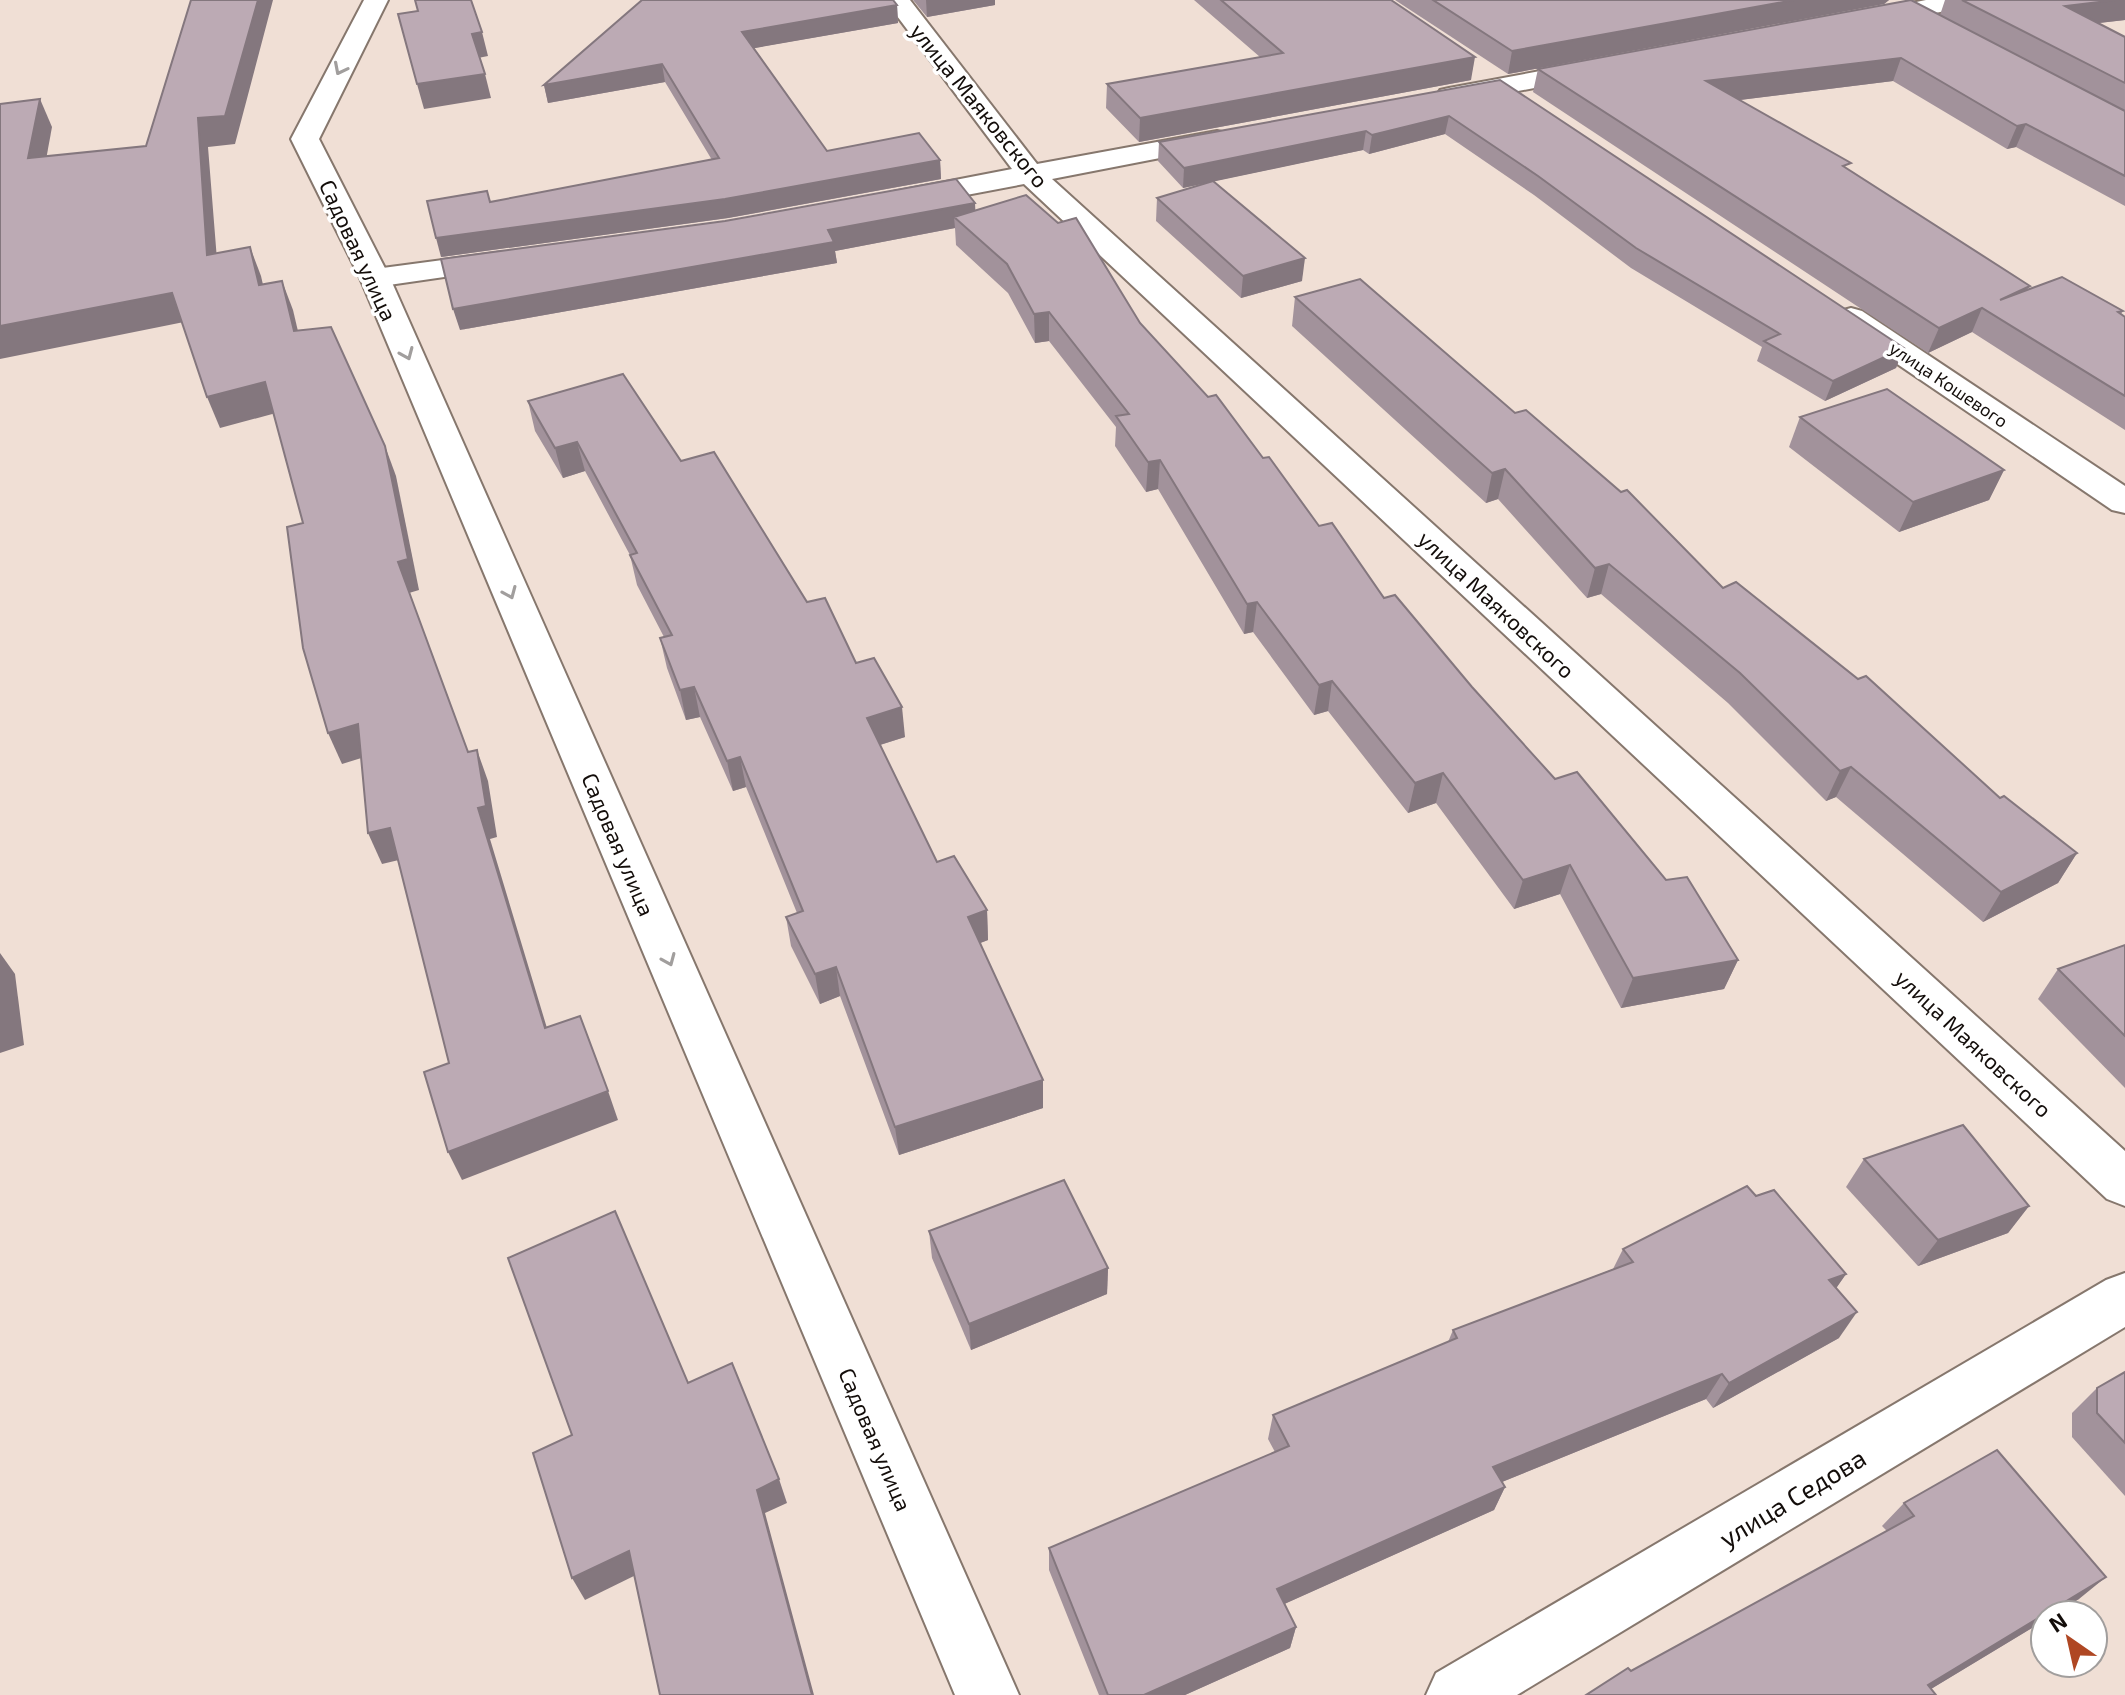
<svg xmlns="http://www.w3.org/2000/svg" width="2125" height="1695" viewBox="0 0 2125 1695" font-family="'Exo 2',sans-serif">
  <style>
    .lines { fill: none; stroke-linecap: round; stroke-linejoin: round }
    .street-casing { stroke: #86776d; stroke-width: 4 }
    .secondary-casing { stroke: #86776d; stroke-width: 4 }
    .street { fill: #fff; fill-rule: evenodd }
    .secondary { fill: #fff; fill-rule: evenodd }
    .wall { fill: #a2929b }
    .shaded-wall { fill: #84777e }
    .building { fill: #bcaab4; stroke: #84777e; stroke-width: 2 }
    .oneway { stroke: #a19e9d }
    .labels { text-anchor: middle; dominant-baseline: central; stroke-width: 7; stroke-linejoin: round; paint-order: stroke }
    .far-street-label { font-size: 18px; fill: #130d0a; stroke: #fff }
    .street-label { font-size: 22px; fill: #130d0a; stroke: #fff }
    .near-street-label { font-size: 26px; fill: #130d0a; stroke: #fff }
  </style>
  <rect width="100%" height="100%" fill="#f0dfd5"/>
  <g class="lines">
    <defs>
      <g id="street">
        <polygon points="885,0 910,0 1037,164 1217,131 1227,133 1231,139 1227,145 1052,179 2125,1151 2125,1206 2107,1199 1024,184 903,207 893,204 888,198 893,192 1012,169"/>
        <polygon points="1926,0 1977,0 1974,5 1965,7 1866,27 1857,24 1853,19 1857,14"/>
        <polygon points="1594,61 1603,63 1607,69 1603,75 1449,104 1440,102 1436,96 1440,90 1449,88"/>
        <polygon points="503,252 514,255 518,261 514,267 375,287 364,285 360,278 364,271 375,269"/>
        <polygon points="1851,308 1862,311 2125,486 2125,513 2112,510 1840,325 1835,318 1840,311"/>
        <polygon points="2125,1273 2125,1327 1517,1695 1426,1695 1436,1673 2106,1280"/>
      </g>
      <polygon id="secondary" points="364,0 388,0 319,139 390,278 1019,1695 955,1695 360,278 291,139"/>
    </defs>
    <use href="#street" class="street-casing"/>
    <use href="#secondary" class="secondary-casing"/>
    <use href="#street" class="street"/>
    <use href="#secondary" class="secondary"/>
  </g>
  <g class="wall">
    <polygon points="913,0 995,0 995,5 927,17"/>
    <polygon points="1194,0 1391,0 1471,80 1139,142 1106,108 1107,84 1260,57"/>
    <polygon points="1395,0 1889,0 1884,4 1508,74"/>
    <polygon points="1945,0 2125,0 2125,20 2098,23 2125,37 2125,206 2016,147 2007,149 1893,81 1739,100 2030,286 2028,289 2123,311 2121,314 2125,317 2125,430 1972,332 1928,353 1533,92 1538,69 1940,15"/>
    <polygon points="897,5 898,23 754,48 827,151 940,160 941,179 728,218 441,257 490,202 712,160 665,82 548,103 544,85"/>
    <polygon points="1500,80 1904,348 1896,368 1825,401 1757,361 1762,347 1631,268 1534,195 1445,134 1369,154 1363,150 1214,181 1302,281 1241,298 1156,221 1157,198 1210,182 1183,188 1158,161 1159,142"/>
    <polygon points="975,211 1140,323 1263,458 1319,526 1384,598 1472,687 1555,779 1666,880 1738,960 1724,989 1621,1008 1560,894 1514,909 1436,803 1408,813 1328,711 1314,715 1253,632 1244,634 1158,489 1146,492 1115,446 1116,427 1049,341 1035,343 1008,293 956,245 955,228 835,251 837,263 460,330"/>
    <polygon points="1295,297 1515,413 1723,588 2000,798 2077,853 2058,883 1983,922 1836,797 1826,801 1728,703 1601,594 1587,598 1498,499 1486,503 1292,326"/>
    <polygon points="528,401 681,461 807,602 856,663 905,737 880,745 937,862 987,910 988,940 980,943 1043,1080 1043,1108 899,1155 840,996 820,1004 791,946 786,917 797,913 746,787 733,791 700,717 686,720 667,668 660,638 664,637 637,585 630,555 585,471 563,478 535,431"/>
    <polygon points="1800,417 2004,470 1989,500 1899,532 1789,447"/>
    <polygon points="2125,945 2125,1088 2038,999 2058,969"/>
    <polygon points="1864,1159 2029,1206 2008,1233 1918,1266 1846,1187"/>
    <polygon points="1756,1196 1846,1274 1836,1288 1839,1338 1713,1408 1706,1399 1502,1482 1505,1487 1494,1510 1284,1604 1296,1627 1290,1648 1185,1695 1099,1695 1049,1570 1049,1548 1275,1452 1268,1439 1273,1415 1448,1342 1453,1330 1613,1269 1623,1249"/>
    <polygon points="929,1231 1108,1268 1107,1294 971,1350 932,1258"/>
    <polygon points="2125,1372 2125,1496 2072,1437 2072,1413 2097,1388"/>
    <polygon points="1904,1503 2079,1599 2045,1615 2045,1620 1931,1689 1631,1671 1887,1531 1882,1526"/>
  </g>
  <g class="shaded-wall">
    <polygon points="258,0 273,0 235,144 208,147 219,285 207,255 198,118"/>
    <polygon points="926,0 995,0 995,5 927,17"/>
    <polygon points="1794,0 1889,0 1884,4 1508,74 1512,51"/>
    <polygon points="2116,0 2125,0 2125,20 2056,28 2065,6"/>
    <polygon points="897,5 898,23 744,50 742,32"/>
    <polygon points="482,32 488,56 478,58 472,34"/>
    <polygon points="1475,57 1471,80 1139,142 1140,118"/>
    <polygon points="1901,58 1893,81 1700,105 1706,81"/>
    <polygon points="662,64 665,82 548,103 544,85"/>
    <polygon points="485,74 491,98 424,109 417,84"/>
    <polygon points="40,99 52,127 41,187 28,158"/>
    <polygon points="1449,116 1445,134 1369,154 1372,135"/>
    <polygon points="2026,124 2016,147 2007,149 2017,126"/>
    <polygon points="1366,131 1363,150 1183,188 1184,168"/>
    <polygon points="940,160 941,179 728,218 441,257 436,238"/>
    <polygon points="975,203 976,224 954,217 955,228 835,251 837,263 460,330 453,309 828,230"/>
    <polygon points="250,247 261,276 270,315 259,285"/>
    <polygon points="1305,258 1302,281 1241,298 1243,276"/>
    <polygon points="282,281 293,310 305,361 294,331"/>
    <polygon points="172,293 184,322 0,359 0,326"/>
    <polygon points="1982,308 1972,332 1928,353 1939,328"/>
    <polygon points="1049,312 1049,341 1035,343 1034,314"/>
    <polygon points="1904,348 1896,368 1825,401 1833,381"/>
    <polygon points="265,382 276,413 220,428 207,397"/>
    <polygon points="577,442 585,471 563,478 555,448"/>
    <polygon points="385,446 396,476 419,590 409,593 398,562"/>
    <polygon points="1160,460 1158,489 1146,492 1148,462"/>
    <polygon points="1505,469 1498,499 1486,503 1492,473"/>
    <polygon points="2004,470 1989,500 1899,532 1913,502"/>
    <polygon points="1609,564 1601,594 1587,598 1595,568"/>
    <polygon points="1257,602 1253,632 1244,634 1247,604"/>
    <polygon points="1332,681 1328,711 1314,715 1319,685"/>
    <polygon points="694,687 700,717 686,720 680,690"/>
    <polygon points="902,707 905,737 870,748 867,718"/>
    <polygon points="358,724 371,755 342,764 328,733"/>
    <polygon points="477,750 488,781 497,837 490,839 556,1058 545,1028 478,808"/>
    <polygon points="740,757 746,787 733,791 727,761"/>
    <polygon points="1851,767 1836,797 1826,801 1840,771"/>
    <polygon points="1443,773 1436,803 1408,813 1415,783"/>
    <polygon points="390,828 403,859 382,864 368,833"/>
    <polygon points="2077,853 2058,883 1983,922 2001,892"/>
    <polygon points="1570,865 1560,894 1514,909 1523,880"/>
    <polygon points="987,910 988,940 970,947 968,917"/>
    <polygon points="0,953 15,974 24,1045 0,1053"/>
    <polygon points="1738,960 1724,989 1621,1008 1633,978"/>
    <polygon points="836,967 840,996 820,1004 815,974"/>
    <polygon points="1043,1080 1043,1108 899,1155 895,1127"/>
    <polygon points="608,1091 618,1120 462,1180 448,1152"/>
    <polygon points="2029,1206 2008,1233 1918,1266 1938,1240"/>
    <polygon points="1108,1268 1107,1294 971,1350 969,1324"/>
    <polygon points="1846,1274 1828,1300 1829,1280"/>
    <polygon points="1857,1312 1839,1338 1713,1408 1729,1383"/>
    <polygon points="1722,1374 1706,1399 1482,1490 1493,1467"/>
    <polygon points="779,1479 787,1503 765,1513 814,1695 812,1695 757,1490"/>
    <polygon points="1505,1487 1494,1510 1271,1610 1277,1589"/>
    <polygon points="629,1551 640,1573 585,1600 572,1578"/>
    <polygon points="2106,1577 2079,1599 2053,1615 2045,1615 2045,1620 1921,1695 1928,1685"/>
    <polygon points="1296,1627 1290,1648 1185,1695 1144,1695"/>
  </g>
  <g class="building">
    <polygon points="191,0 258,0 225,116 198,118 207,255 250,247 259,285 282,281 294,331 331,327 385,446 408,559 398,562 468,752 477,750 486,806 478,808 545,1028 580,1016 608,1091 448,1152 424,1072 449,1063 390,828 368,833 358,724 328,733 303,648 287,527 303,523 265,382 207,397 172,293 0,326 0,104 40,99 28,158 146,146"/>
    <polygon points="415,0 471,0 482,32 472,34 485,74 417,84 398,14 418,11"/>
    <polygon points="642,0 893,0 897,5 742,32 827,151 919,133 940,160 725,199 436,238 427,201 487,191 490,202 719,158 662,64 544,85"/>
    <polygon points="1221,0 1391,0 1475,57 1140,118 1107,84 1283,53"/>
    <polygon points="1433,0 1794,0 1512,51"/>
    <polygon points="1911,0 2125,111 2125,176 2026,124 2017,126 1901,58 1706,81 1851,163 1843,166 2030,286 2000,300 2062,277 2123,311 2118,312 2125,317 2125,396 1982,308 1939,328 1538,69"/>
    <polygon points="1962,0 2116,0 2065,6 2125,37 2125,83"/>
    <polygon points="1500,80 1904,348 1833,381 1764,341 1780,334 1636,248 1538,176 1449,116 1372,135 1366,131 1184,168 1159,142"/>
    <polygon points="956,179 975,203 828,230 834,242 453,309 441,259 725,221"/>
    <polygon points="1213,181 1305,258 1243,276 1157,198"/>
    <polygon points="1026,195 1058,223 1076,218 1140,323 1208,397 1216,395 1263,458 1269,457 1319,526 1332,523 1384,598 1395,595 1472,687 1555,779 1577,772 1666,880 1687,877 1738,960 1633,978 1570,865 1523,880 1443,773 1415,783 1332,681 1319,685 1257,602 1247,604 1160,460 1148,462 1116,416 1129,414 1049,312 1034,314 1007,264 954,217"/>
    <polygon points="1360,279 1515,413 1526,410 1621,492 1627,490 1723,588 1736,582 1858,679 1866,676 2000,798 2004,796 2077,853 2001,892 1851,767 1840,771 1740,673 1609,564 1595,568 1505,469 1492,473 1295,297"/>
    <polygon points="623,374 681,461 714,452 807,602 825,598 856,663 874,658 902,707 867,718 937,862 954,856 987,910 968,917 1043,1080 895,1127 836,967 815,974 786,917 803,911 740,757 727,761 694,687 680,690 660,638 672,635 630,555 637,553 577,442 555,448 528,401"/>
    <polygon points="1887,389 2004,470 1913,502 1800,417"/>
    <polygon points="2125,945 2125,1036 2058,969"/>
    <polygon points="1963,1125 2029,1206 1938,1240 1864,1159"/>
    <polygon points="1064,1180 1108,1268 969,1324 929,1231"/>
    <polygon points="1747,1186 1756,1196 1774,1190 1846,1274 1829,1280 1857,1312 1729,1383 1722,1374 1493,1467 1505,1487 1277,1589 1296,1627 1144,1695 1108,1695 1049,1548 1289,1446 1273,1415 1457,1338 1453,1330 1633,1262 1623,1249"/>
    <polygon points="615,1211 688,1383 732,1363 779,1479 757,1490 812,1695 660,1695 629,1551 572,1578 533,1453 572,1435 508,1258"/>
    <polygon points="2125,1372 2125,1443 2097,1413 2097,1388"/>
    <polygon points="1997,1450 2106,1577 1928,1685 1936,1695 1586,1695 1628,1668 1631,1671 1914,1516 1904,1503"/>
  </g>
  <defs><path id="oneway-chevron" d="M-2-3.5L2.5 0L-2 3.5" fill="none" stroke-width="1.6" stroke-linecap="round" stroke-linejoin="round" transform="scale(2)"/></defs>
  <g class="oneway">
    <use href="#oneway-chevron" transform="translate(340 69) rotate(117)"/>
    <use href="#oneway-chevron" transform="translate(407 354) rotate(67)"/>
    <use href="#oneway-chevron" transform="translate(510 593) rotate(67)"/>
    <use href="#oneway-chevron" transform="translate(669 960) rotate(67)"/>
  </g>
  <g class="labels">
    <g class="far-street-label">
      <text transform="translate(1949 384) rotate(34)">улица Кошевого</text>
    </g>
    <g class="street-label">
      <text transform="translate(980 105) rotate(51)">улица Маяковского</text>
      <text transform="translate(359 250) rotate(65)">Садовая улица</text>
      <text transform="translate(1497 604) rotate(43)">улица Маяковского</text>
      <text transform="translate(619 844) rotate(67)">Садовая улица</text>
      <text transform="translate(1974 1043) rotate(43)">улица Маяковского</text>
      <text transform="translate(876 1439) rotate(67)">Садовая улица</text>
    </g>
    <g class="near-street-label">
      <text transform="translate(1792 1497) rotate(-31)">улица Седова</text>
    </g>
  </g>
  <g transform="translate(2069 1639) rotate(326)"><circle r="38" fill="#ffffff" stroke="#a19e9d" stroke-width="2"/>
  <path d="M0-6L14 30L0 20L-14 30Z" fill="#af4723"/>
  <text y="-12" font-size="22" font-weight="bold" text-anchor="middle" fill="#130d0a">N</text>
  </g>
</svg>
